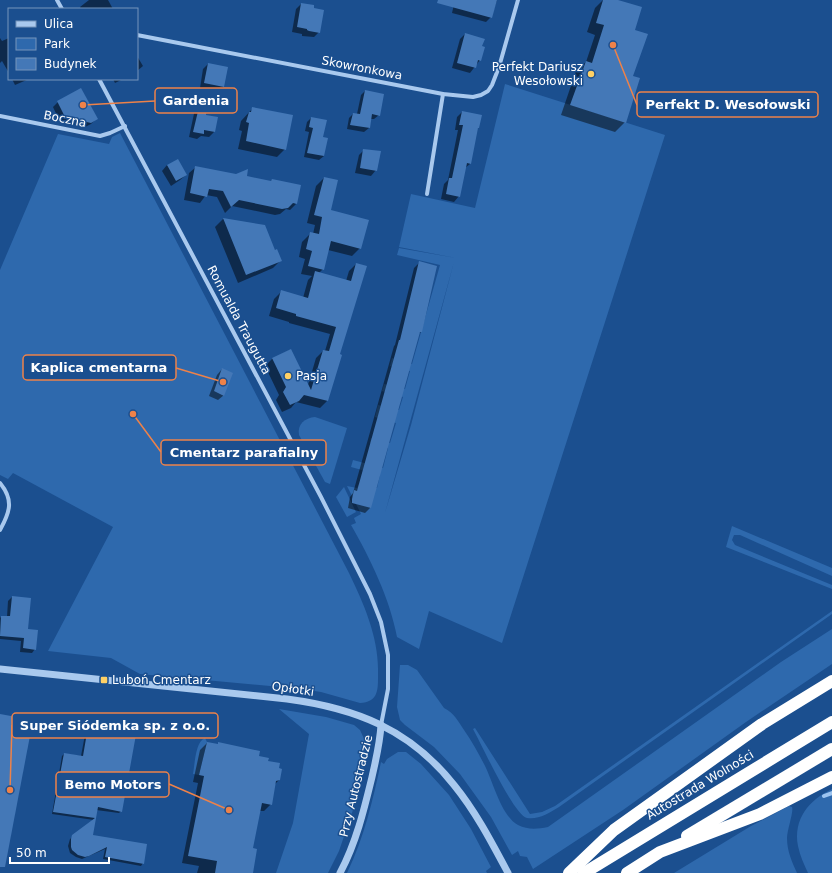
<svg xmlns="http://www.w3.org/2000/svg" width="832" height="873" viewBox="0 0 832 873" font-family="'DejaVu Sans',sans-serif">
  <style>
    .green { fill: #2e69ad; fill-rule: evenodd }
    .shadow { fill: #0007 }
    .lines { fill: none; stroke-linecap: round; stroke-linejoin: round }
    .stream { stroke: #9cc4f0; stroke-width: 4 }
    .building { fill: #4478b7 }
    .minor { stroke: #a9c9ee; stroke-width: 4 }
    .tertiary { stroke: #a9c9ee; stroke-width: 7 }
    .motorway { stroke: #fff; stroke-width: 12 }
    .poi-dot { fill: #ffd166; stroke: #1b4f8f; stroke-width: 1.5 }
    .labels { text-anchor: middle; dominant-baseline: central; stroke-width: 3; stroke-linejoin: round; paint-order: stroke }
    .poi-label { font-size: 12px; fill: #fff; stroke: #1b4f8f; text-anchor: start }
    .street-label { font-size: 12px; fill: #fff; stroke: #1b4f8f }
    .leader { fill: none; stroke: #ee8249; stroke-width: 1.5 }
    .callout-dot { fill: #ee8249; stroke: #1b4f8f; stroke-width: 1.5 }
    .callout { fill: #1b4f8f; stroke: #ee8249; stroke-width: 1.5 }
    .callout-label { font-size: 13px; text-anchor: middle; font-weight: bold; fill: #fff }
  </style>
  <rect width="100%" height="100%" fill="#1b4f8f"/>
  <g class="green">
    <path d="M505 84 665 135 502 643 429 611 419 649 397 637C390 599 370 558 351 525L356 523 354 518 361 514 347 486 357 488 359 484 377 488 380 475 351 467 353 460 383 468 388 448 370 443 371 438 390 443 396 423 375 417 378 405 399 410 403 397 382 391 384 384 405 389 410 371 390 366 392 358 412 364 440 265 397 255 399 248 456 258 399 247 411 194 475 208ZM454 262 411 425 385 513Z"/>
    <path d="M120 133 349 573C364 604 379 638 378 673 378 689 379 702 360 703L321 692 302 689 140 674 111 658 48 651 113 527 13 473 8 479 0 475V270L58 134 109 144 112 137Z"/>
    <path d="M315 417 347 428 330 484 325 482 299 435C297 424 305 418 315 417Z"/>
    <polygon points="344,487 356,512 347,517 336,497"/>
    <polygon points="732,526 832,568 832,576 740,535 734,535 732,540 735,545 832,585 832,589 726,547"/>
    <path d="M832 611V614L559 807C549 813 538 820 527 818 513 814 482 745 473 729L475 728 530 814 542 812 555 806Z"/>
    <path d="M832 629V664L746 722 623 810 533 869 527 857 520 856 518 851 512 855 491 817 460 774 434 747 405 725 400 720 397 707 400 665H408L417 670 444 708C454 713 458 721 464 730 472 741 478 753 484 764 493 781 501 816 518 825 528 830 537 829 548 827L781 662Z"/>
    <polygon points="279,709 326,717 354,725 360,730 366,743 366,757 353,810 339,851 328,873 276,873 293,823 309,734"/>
    <path d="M205 738 207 742 199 775 193 774C195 764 195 742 205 738Z"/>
    <path d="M398 752H406L421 764 449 795 471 829 491 867 486 871 487 873H347C364 838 373 800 381 762L384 764 387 759Z"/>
    <path d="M832 789V873H808C804 864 800 856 798 846 793 819 809 800 832 789Z"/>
    <path d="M789 806 792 807C794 811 787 830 787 838 787 851 792 862 797 873H674L751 826Z"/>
  </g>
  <g class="shadow">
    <polygon points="89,0 108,0 113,9 81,9 80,7"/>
    <polygon points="455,0 497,0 491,17 486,22 452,13"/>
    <polygon points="603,0 611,0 634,30 632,77 625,122 615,132 561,115 576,71 586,62 595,35 587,32 595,8"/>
    <polygon points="301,4 319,32 314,37 302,36 302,34 292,32 296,9"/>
    <polygon points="465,34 481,47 480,60 470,73 452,68 460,39"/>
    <polygon points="0,38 2,41 9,38 9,73 2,61 0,63"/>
    <polygon points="137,56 143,66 137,71"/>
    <polygon points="208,64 224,87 218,92 200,88 203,69"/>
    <polygon points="12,79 29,79 15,85"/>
    <polygon points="113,79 123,79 115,83"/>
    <polygon points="365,91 379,115 374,119 370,119 369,128 364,132 347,129 349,118 353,114 357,114 361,95"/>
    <polygon points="58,102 96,119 91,124 85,127 60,122 53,107"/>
    <polygon points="200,104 205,116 217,118 214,132 209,137 201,136 197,139 189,137 195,109"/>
    <polygon points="253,108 285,149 277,157 238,149 242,131 239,130 241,121"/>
    <polygon points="462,112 478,128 476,130 470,164 465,168 459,196 454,202 441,199 444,184 448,180 458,130 455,130 457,117"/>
    <polygon points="311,118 322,138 324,156 319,160 304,157 309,132 305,131 307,122"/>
    <polygon points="364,150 376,170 371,176 355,173 359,155"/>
    <polygon points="167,165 186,175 180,180 171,186 162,171"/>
    <polygon points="196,167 270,182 272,180 296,204 290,210 286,209 280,214 275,215 232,206 225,213 217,197 206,195 200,203 184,200 189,173"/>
    <polygon points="324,178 330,211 360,248 352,256 328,250 323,269 319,273 346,281 349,271 356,264 338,355 340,355 327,401 320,408 296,402 291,408 282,412 276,400 279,395 265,366 272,359 290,350 308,385 316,358 323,351 325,351 330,334 289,323 289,322 269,316 274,299 281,292 303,298 308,280 312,276 301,274 305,259 299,257 302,242 310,234 313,234 315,225 307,223 316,186"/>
    <polygon points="223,219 264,226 275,251 281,260 273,268 238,283 215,227"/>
    <polygon points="419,263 421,332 419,333 370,508 365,513 348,508 350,497 353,493 394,346 395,345 414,268"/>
    <polygon points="222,369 224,395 218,400 209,396 217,375"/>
    <polygon points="12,597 35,649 32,653 20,652 21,641 0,639 0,618 1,617 7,617 8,601"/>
    <polygon points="89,722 121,811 119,813 96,810 92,836 143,863 141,866 103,859 105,849 82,859 76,857 70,853 68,846 70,839 94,820 52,814 62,756 64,754 81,756 87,724"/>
    <polygon points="207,743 217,745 219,743 258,757 267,762 279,780 275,784 271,804 264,811 259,811 252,849 252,873 197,873 199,866 182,863 198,783 193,782 200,750"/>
  </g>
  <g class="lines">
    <polyline class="stream" points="824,796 832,793"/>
  </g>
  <g class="building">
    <polygon points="438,0 497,0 492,18 437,3"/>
    <polygon points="603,0 618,0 642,7 635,30 648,34 633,76 640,78 626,123 570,105 586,61 592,63 604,25 596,23"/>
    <polygon points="301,3 314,5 314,8 324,10 320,33 309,31 307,30 307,29 297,27"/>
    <polygon points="465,33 485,39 482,46 485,47 481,61 478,60 476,68 457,63"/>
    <polygon points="208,63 228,67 224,87 204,83"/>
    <polygon points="81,88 98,119 91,123 65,117 57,101"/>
    <polygon points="365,90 384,94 380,116 372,114 370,128 350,125 353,113 360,114"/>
    <polygon points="200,103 207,104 206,115 218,117 215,132 204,130 204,134 193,132"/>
    <polygon points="252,107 293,115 286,150 246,141 249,123 246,122 249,112 251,112"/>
    <polygon points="462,111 482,115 479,128 478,128 471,164 467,163 460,197 446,194 449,178 452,178 463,125 459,125"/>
    <polygon points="311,117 327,120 323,137 328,138 324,156 307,153 313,128 309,127"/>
    <polygon points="363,149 381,151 377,171 360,168"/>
    <polygon points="178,159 187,175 176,181 167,165"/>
    <polygon points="195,166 236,174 248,169 247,176 271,181 272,179 301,185 297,204 293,203 288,208 282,209 239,200 231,207 223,191 209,189 207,197 190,193"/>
    <polygon points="324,177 338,180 331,210 369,220 361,249 331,241 324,270 308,266 312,251 306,249 310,232 319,234 322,217 314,215"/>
    <polygon points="223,218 265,225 275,250 277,249 282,261 246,275"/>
    <polygon points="419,261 437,266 422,332 420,332 371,508 352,503 352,499 354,490 357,491 399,340 400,340"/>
    <polygon points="356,263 367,266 340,354 342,355 328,401 304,395 299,401 290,405 283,392 286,387 272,358 291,349 311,390 323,350 329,351 336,327 296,316 296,314 276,308 281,290 308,298 315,271 351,281"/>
    <polygon points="222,368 233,373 224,396 214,391"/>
    <polygon points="12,596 31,598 28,629 38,630 36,650 23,648 24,638 0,636 1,616 10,616"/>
    <polygon points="0,714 33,720 5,867 0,867"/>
    <polygon points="89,721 137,729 122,812 98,807 93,835 147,844 144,864 105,857 107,847 89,856 85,857 78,855 72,850 71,847 71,839 72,835 95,818 53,812 64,753 83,756"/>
    <polygon points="207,742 218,744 218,742 260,751 259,756 269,758 268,761 280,763 279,768 282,769 280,780 276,781 272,805 262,803 253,848 257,849 253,873 215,873 217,861 188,856 204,776 199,775"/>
  </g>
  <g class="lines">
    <g class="minor">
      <polyline points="57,0 62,9"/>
      <polyline points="137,35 443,94 473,97 481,95 488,91 492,85 499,67 518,0"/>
      <polyline points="99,79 321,497 370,594 381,622 388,655 388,689 381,725"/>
      <polyline points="0,116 100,136 110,133 125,126"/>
      <polyline points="427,194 443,94"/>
      <path d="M0 483C14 500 10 512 0 530"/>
    </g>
    <g class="tertiary">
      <path d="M0 669 287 699C355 708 410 729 454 785 476 812 492 843 508 873"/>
      <path d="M340 873C356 843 364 810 372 777 376 759 380 743 381 725"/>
    </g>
    <g class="motorway">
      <polyline points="687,836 832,749"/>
      <polyline points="569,873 614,830 762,724 832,681"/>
      <polyline points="584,873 832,722"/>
      <polyline points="627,873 660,852 760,814 832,777"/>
    </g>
  </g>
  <g class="poi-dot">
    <circle cx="591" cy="74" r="4"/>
    <circle cx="288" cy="376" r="4"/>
    <rect x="100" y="676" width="8" height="8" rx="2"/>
  </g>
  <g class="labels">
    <g class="poi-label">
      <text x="583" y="67" text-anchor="end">Perfekt Dariusz<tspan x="583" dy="14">Wesołowski</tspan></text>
      <text x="296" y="376">Pasja</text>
      <text x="112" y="680">Luboń Cmentarz</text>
    </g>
    <g class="street-label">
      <text transform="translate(362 68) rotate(11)">Skowronkowa</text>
      <text transform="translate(65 119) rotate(11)">Boczna</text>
      <text transform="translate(239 320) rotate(62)">Romualda Traugutta</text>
      <text transform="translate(293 689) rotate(8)">Opłotki</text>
      <text transform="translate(700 785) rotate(-31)">Autostrada Wolności</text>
      <text transform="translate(356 786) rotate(-76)">Przy Autostradzie</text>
    </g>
  </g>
  <path class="leader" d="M83 105L155 101M613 45L637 105M223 382L176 368M133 414L161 452M10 790L12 725M229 810L169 784"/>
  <g class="callout-dot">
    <circle cx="83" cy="105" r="4"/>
    <circle cx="613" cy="45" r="4"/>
    <circle cx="223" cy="382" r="4"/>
    <circle cx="133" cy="414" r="4"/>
    <circle cx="10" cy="790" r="4"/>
    <circle cx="229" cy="810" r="4"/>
  </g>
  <g class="callout">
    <rect x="155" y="88" width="82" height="25" rx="4"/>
    <rect x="637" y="92" width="181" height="25" rx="4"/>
    <rect x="23" y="355" width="153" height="25" rx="4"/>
    <rect x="161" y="440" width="165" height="25" rx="4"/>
    <rect x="12" y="713" width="206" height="25" rx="4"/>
    <rect x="56" y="772" width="113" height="25" rx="4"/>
  </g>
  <g class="callout-label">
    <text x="196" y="105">Gardenia</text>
    <text x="728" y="109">Perfekt D. Wesołowski</text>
    <text x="99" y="372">Kaplica cmentarna</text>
    <text x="244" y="457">Cmentarz parafialny</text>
    <text x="115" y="730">Super Siódemka sp. z o.o.</text>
    <text x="113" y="789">Bemo Motors</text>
  </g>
  <rect x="8" y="8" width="130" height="72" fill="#1b4f8f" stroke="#7695bc"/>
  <rect x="16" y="21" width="20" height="6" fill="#a9c9ee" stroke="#7695bc"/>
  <text x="44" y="28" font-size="12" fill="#ffffff">Ulica</text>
  <rect x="16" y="38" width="20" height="12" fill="#2e69ad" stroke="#7695bc"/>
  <text x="44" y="48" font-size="12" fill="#ffffff">Park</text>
  <rect x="16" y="58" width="20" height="12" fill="#4478b7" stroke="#7695bc"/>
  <text x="44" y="68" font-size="12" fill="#ffffff">Budynek</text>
  <path d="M10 857v6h99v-6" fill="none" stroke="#ffffff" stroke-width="2"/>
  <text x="16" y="857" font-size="12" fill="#ffffff" stroke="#1b4f8f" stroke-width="3" paint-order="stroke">50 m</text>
</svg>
